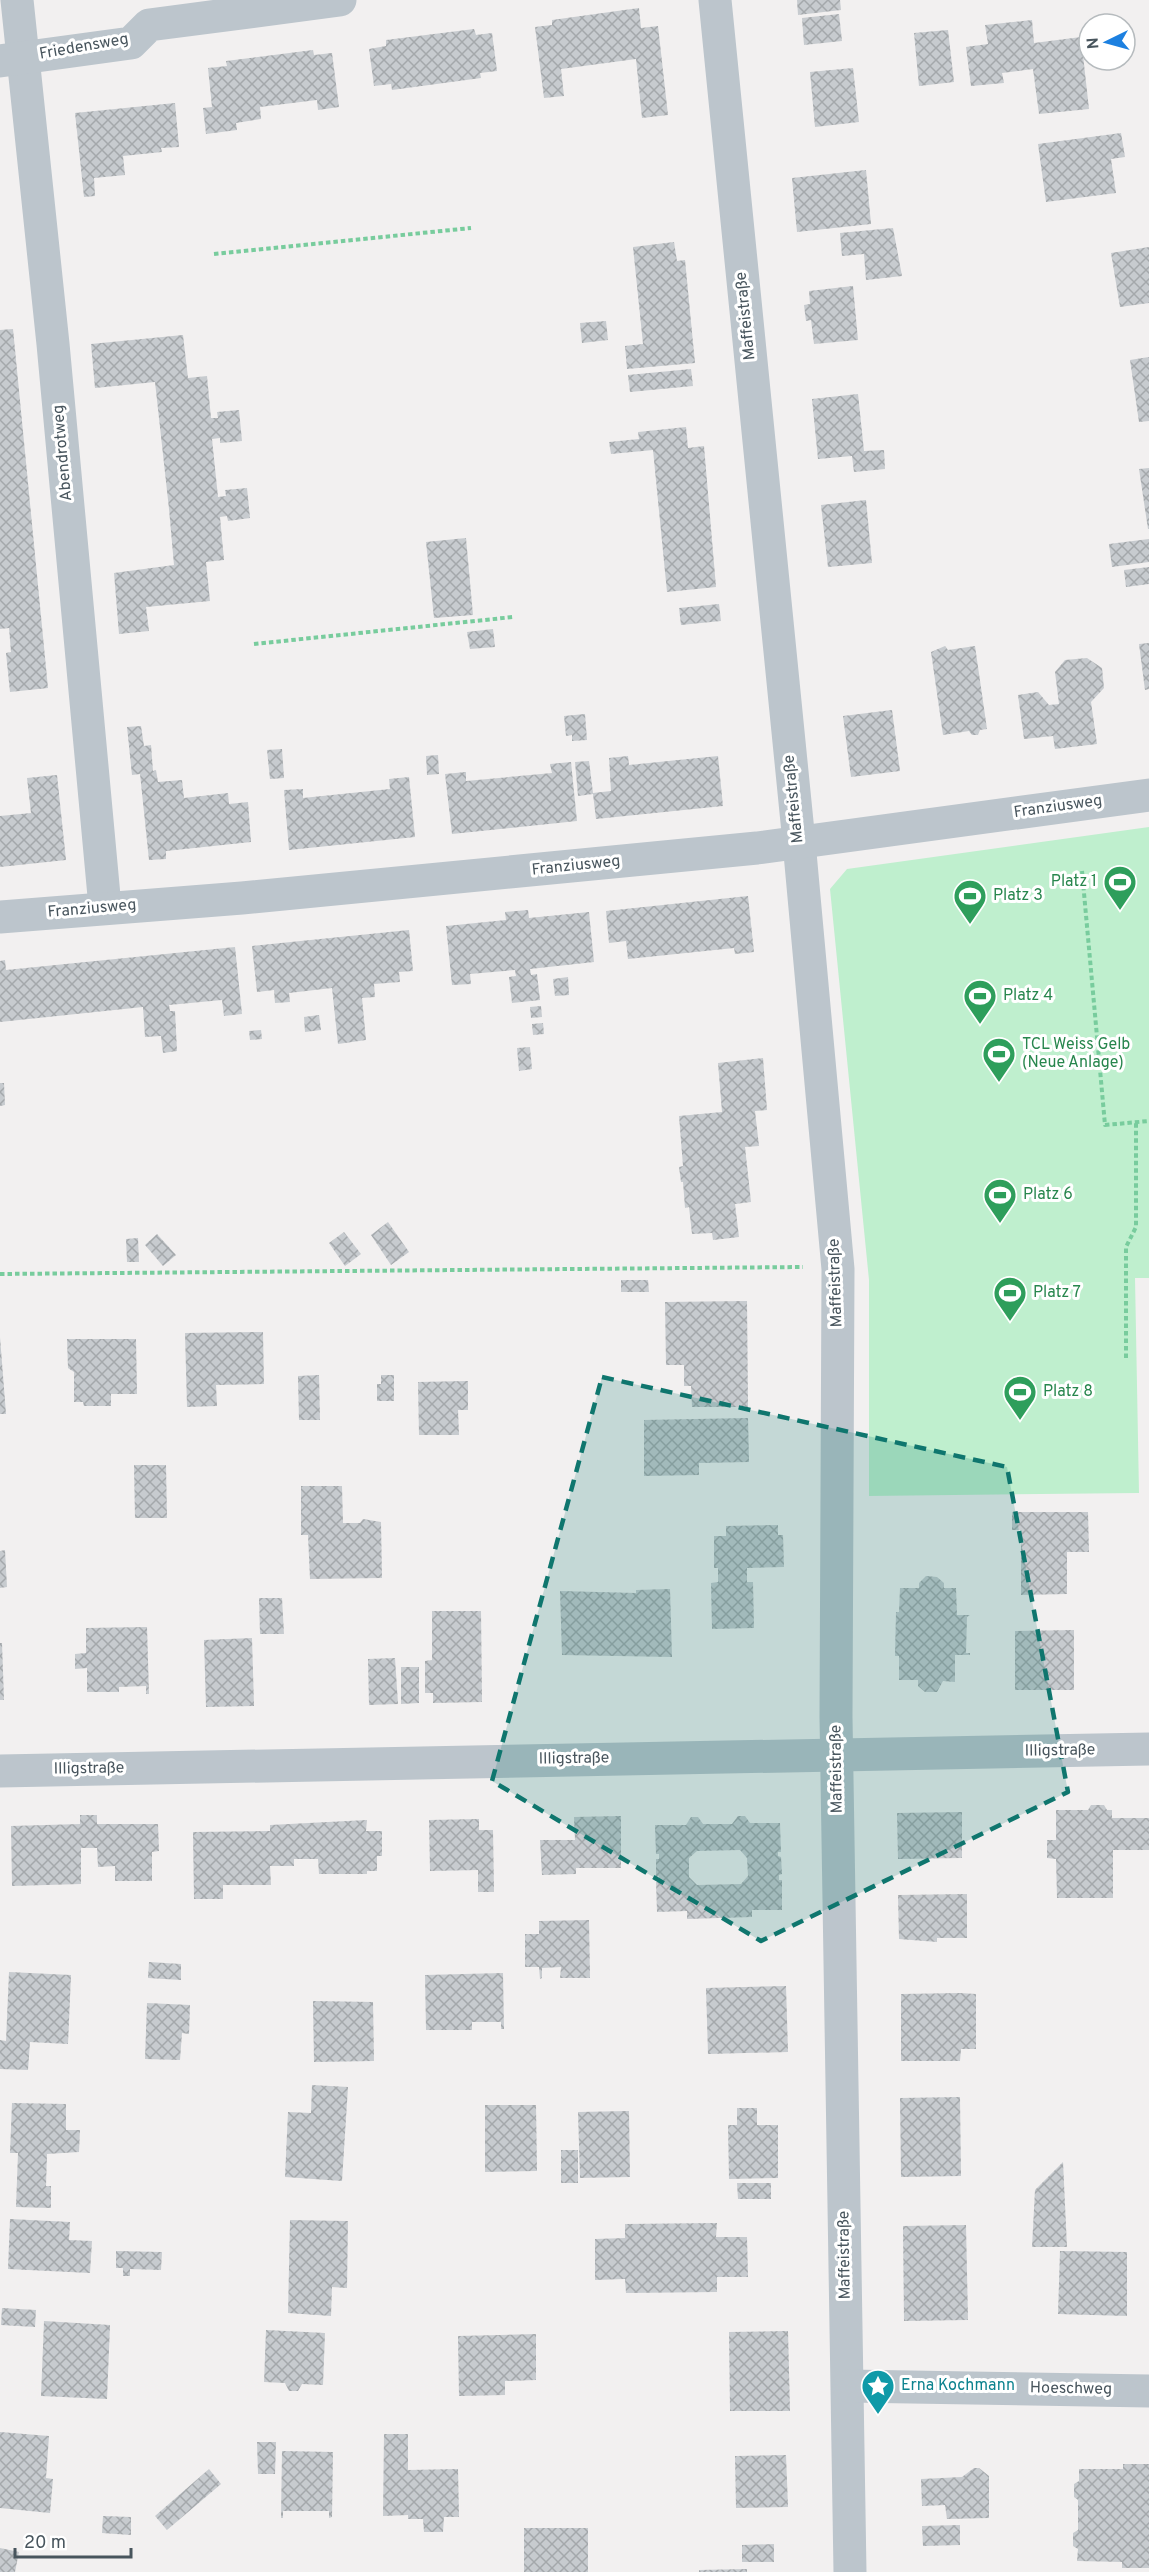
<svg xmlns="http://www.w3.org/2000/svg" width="1149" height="2572" viewBox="0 0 1149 2572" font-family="Overpass,sans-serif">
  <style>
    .garden { fill: #bfefce }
    .building { fill: url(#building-cross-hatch); fill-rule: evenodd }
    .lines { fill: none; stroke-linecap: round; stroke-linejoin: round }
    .path { stroke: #78cc9d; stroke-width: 4; stroke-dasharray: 4.5 3; stroke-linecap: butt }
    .minor { stroke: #bcc5cc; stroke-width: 33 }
    .marked { fill: #0f766e; fill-opacity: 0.2; stroke: #0f766e; stroke-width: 4.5; stroke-dasharray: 12 8; stroke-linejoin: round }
    .labels { text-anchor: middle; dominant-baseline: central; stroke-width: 6; stroke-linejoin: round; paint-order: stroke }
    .street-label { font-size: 16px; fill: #48555d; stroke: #fff }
    .leisure-label { font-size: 16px; fill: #27864d; stroke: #fff; text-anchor: start }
    .culture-label { font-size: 16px; fill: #0d838f; stroke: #fff; text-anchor: start }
  </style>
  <defs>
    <pattern id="building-cross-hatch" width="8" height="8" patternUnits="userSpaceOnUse" patternTransform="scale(1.5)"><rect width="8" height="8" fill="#c7cbcf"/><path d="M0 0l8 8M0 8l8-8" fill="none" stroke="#a4a8ab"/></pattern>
  </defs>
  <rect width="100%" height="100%" fill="#f2f0f0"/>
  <polygon class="garden" points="1149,827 1149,1278 1135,1278 1139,1493 869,1496 869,1280 830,889 847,869"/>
  <g class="building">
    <polygon points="797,0 840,0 841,10 798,15"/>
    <polygon points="639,8 641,28 658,26 668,115 642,118 636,59 561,69 564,96 544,98 535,27 552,25 552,20"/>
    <polygon points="839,14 842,41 804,45 802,18"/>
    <polygon points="1032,20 1034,43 1081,37 1089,109 1039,114 1033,69 1002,73 1004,83 971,86 966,47 988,44 985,25"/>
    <polygon points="474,29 476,35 492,33 497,71 480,73 481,78 392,90 391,84 374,86 369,49 386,46 386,40"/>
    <polygon points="948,30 954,82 919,86 914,33"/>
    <polygon points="313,50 314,55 332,53 339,107 318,110 317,100 260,107 261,119 236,123 237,130 206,134 203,108 212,107 208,68 227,66 226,61"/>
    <polygon points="853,68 859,122 815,127 810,72"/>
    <polygon points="175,103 179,147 161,148 162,152 123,156 125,175 94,178 95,196 84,197 75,113"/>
    <polygon points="1121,133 1125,157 1111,159 1116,193 1046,202 1038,144"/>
    <polygon points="866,170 871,224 797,232 792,178"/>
    <polygon points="893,228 902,276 866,280 864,254 842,256 840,233"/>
    <polygon points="674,242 677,261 685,260 695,363 627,369 625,346 643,344 633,247"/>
    <polygon points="1149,247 1149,303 1120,307 1111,253"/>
    <polygon points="853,286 858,340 814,344 811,320 806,321 804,305 810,304 809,291"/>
    <polygon points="606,321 608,340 582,343 580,323"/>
    <polygon points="13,329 48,688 10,692 6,653 11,652 9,628 0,629 0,330"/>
    <polygon points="183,335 188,378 207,376 211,418 218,418 217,412 239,410 242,441 220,443 220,438 212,439 218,497 226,496 225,490 247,488 250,518 228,521 227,516 220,517 224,560 206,562 210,601 146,607 149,631 119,634 114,573 174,565 169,509 155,382 95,388 91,344"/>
    <polygon points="1149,357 1149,421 1139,422 1130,360"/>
    <polygon points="691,369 693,386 630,392 628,375"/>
    <polygon points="858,394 864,451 884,450 885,469 854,472 852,456 818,459 812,399"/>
    <polygon points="686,427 688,448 704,446 716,587 667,592 653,450 611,454 609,442 639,439 638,432"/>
    <polygon points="1149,468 1149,529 1148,529 1139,469"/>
    <polygon points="866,500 872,563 828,567 821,505"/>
    <polygon points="466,538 473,615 434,618 426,542"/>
    <polygon points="1149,539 1149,562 1112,567 1109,544"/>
    <polygon points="1149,567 1149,584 1126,587 1124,570"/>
    <polygon points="719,604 721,621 681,625 679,608"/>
    <polygon points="493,629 495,647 470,649 467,632"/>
    <polygon points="1149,643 1149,689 1145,690 1139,644"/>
    <polygon points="945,646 948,650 975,646 987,729 980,730 978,735 972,735 969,731 943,735 931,652"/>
    <polygon points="1087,658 1102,668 1104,688 1091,702 1097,744 1055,749 1053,736 1024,739 1018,695 1038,692 1049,705 1059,704 1055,672 1065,660"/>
    <polygon points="892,710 900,771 851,777 843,716"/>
    <polygon points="585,714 587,740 572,741 572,735 566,736 564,716"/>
    <polygon points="141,726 144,746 151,745 153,771 156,770 158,782 182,780 184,798 228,793 229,804 248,802 251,842 166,851 166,859 149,860 140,774 132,775 127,727"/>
    <polygon points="282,749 284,778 270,779 267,750"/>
    <polygon points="438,755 439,774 427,775 426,756"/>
    <polygon points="628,756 629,765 718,756 723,806 596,819 593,794 578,796 575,762 589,761 593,793 611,791 609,758"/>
    <polygon points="571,762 577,821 452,834 445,774 466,772 466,781 552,773 550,764"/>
    <polygon points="57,775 66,860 0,867 0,816 31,813 27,778"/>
    <polygon points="409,777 415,837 289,850 284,790 303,789 303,798 390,789 389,779"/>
    <polygon points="748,896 754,952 735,954 734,948 628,959 626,941 609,943 606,911"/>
    <polygon points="528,910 529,918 589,912 594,962 530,969 531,975 537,974 540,1000 512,1003 509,977 516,976 515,970 470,974 471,984 452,985 446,926 506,920 505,912"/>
    <polygon points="409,930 413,971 399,972 400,982 374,984 375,997 362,998 366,1040 338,1044 332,988 289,993 290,1002 275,1003 274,990 257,992 252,946"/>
    <polygon points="235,947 242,1014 224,1016 222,1000 169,1005 170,1011 175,1011 177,1051 163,1053 161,1036 145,1037 143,1007 0,1022 0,961 5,960 6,970"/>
    <polygon points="568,977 569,995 555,996 553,979"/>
    <polygon points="541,1006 542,1017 531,1018 530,1007"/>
    <polygon points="319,1015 321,1030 305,1032 304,1017"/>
    <polygon points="543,1023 544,1034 533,1035 532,1024"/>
    <polygon points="261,1030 262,1039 250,1040 249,1031"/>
    <polygon points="530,1047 532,1069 519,1071 517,1048"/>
    <polygon points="763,1058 767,1110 755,1111 759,1146 745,1147 751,1202 735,1204 739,1237 713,1240 712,1233 692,1234 689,1207 685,1208 683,1182 681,1182 679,1167 683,1166 679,1116 722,1112 718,1063"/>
    <polygon points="0,1083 4,1083 5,1105 0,1106"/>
    <polygon points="388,1222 409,1252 391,1265 371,1235"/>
    <polygon points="344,1232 361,1254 345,1266 329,1243"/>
    <polygon points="157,1234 176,1255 163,1266 145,1245"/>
    <polygon points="138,1238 139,1262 127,1262 126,1239"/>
    <polygon points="621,1280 648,1280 649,1292 621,1292"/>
    <polygon points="747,1301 748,1407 692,1407 691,1386 684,1386 684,1365 666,1365 665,1302"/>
    <polygon points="263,1332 264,1384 216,1385 217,1406 187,1407 185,1333"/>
    <polygon points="0,1337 6,1414 0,1414"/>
    <polygon points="67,1339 136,1339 137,1394 111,1394 111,1406 84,1406 83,1402 74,1402 74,1372 68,1368"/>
    <polygon points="319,1375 320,1420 299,1420 298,1376"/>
    <polygon points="381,1375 394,1375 394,1401 377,1401 377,1384 381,1384"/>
    <polygon points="468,1381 468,1410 458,1410 459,1435 419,1435 418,1382"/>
    <polygon points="748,1418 749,1462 699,1463 699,1475 644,1476 644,1420"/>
    <polygon points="134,1465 166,1465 167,1518 135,1518"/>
    <polygon points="301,1486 342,1486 343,1523 360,1523 363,1519 381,1522 382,1578 310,1579 308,1535 301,1535"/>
    <polygon points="1012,1512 1088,1512 1089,1552 1067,1552 1067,1594 1021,1595 1021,1530 1012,1530"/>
    <polygon points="778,1525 778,1535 783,1535 784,1567 747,1568 747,1582 753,1582 754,1628 712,1629 711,1583 718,1582 718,1568 714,1568 714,1536 726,1536 726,1526"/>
    <polygon points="5,1550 7,1587 0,1588 0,1551"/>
    <polygon points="926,1576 937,1577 944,1583 944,1588 956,1588 957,1615 970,1615 967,1617 966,1653 970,1653 970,1655 955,1655 955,1682 943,1681 937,1692 925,1692 918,1686 918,1680 899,1680 899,1656 895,1656 896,1612 899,1612 900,1588 919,1588 919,1583"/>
    <polygon points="670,1589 672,1657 562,1655 560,1591 636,1593 636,1590"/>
    <polygon points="259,1598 282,1598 284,1634 260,1634"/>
    <polygon points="432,1611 481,1611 482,1702 433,1703 433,1693 425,1693 425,1661 432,1660"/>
    <polygon points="147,1627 149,1694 146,1694 146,1686 119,1687 119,1692 87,1692 87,1668 75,1669 75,1654 86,1653 86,1628"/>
    <polygon points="1074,1630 1074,1690 1015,1690 1015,1631"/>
    <polygon points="252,1638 254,1706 206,1707 204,1640"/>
    <polygon points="0,1643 2,1643 4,1700 0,1700"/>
    <polygon points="395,1658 398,1704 369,1705 368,1659"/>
    <polygon points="401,1667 419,1667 419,1703 401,1704"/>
    <polygon points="1091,1805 1104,1805 1107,1810 1112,1810 1112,1818 1149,1818 1149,1850 1113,1850 1113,1898 1057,1898 1056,1859 1047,1858 1047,1840 1056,1840 1056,1810 1088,1810"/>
    <polygon points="962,1812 962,1858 898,1859 897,1813"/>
    <polygon points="80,1815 97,1815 97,1824 158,1824 159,1851 152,1852 152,1881 115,1881 115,1866 98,1867 97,1848 81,1848 81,1884 12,1886 11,1826 80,1824"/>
    <polygon points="621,1816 621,1868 576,1868 576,1874 542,1875 540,1840 575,1840 574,1817"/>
    <path d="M738 1816H745L750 1823H780L781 1852H778V1856L781 1857 782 1874 779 1875V1880H782V1910H752V1917L687 1919V1911L657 1912 656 1882H659V1876L656 1877V1859H659V1854H656L655 1825H686L691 1817H698L703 1824H732ZM740 1850 747 1858 748 1876 741 1884 697 1885 689 1877V1858L697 1851Z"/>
    <polygon points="479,1819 479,1830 493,1830 494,1892 478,1892 478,1870 430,1871 429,1820"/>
    <polygon points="367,1820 366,1831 382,1831 382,1856 377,1856 377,1871 367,1871 367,1874 319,1874 318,1859 294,1859 294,1866 270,1866 271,1885 223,1885 223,1899 194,1899 193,1832 270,1831 270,1825"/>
    <polygon points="967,1894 967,1938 937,1938 937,1942 899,1939 898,1895"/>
    <polygon points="589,1920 590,1978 560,1978 561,1967 542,1968 542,1978 540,1979 539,1967 525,1967 525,1934 539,1934 539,1921"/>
    <polygon points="149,1962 181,1964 181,1980 148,1978"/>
    <polygon points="9,1972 71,1975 68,2044 30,2042 28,2070 0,2069 0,2040 6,2041"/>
    <polygon points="503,1973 504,2029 501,2029 501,2022 472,2022 472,2030 426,2030 425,1975"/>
    <polygon points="786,1986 788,2052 708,2054 706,1988"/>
    <polygon points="960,1993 976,1994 976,2049 961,2049 960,2061 901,2061 901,1994"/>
    <polygon points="313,2001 373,2002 374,2061 314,2062"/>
    <polygon points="147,2003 190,2005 189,2034 182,2033 180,2060 145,2059"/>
    <polygon points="312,2085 348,2087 342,2181 285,2177 288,2112 311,2113"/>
    <polygon points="960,2097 961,2176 901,2177 900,2098"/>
    <polygon points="12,2103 66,2104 66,2130 80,2130 79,2152 47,2154 46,2186 51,2186 51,2208 16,2207 18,2153 10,2153"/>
    <polygon points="485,2105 536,2105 537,2171 485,2172"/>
    <polygon points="737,2108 757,2108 757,2125 778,2125 778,2178 729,2179 728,2125 737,2125"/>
    <polygon points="629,2111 630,2177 580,2178 578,2112"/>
    <rect x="561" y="2150" width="17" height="33"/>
    <polygon points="1063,2162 1067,2247 1032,2247 1035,2190"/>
    <polygon points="737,2183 771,2183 771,2199 738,2199"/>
    <polygon points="10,2219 70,2222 69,2240 92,2241 90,2273 8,2269"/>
    <polygon points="290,2220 348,2221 347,2288 332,2287 331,2316 288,2313"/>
    <polygon points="717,2223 716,2237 747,2237 748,2277 717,2277 717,2292 626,2293 625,2279 595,2280 595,2239 625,2238 625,2224"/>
    <polygon points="966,2225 968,2320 904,2321 903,2226"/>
    <polygon points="116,2251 162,2252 161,2270 130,2269 130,2276 123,2276 123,2268 116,2268"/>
    <polygon points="1060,2251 1127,2252 1127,2316 1058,2314"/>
    <polygon points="2,2308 36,2310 35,2327 1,2325"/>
    <polygon points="44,2321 110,2325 107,2399 41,2396"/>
    <polygon points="266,2330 325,2333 323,2385 302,2384 298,2391 289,2391 285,2383 264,2382"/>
    <polygon points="788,2331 790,2411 730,2411 729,2332"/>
    <polygon points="536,2334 536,2380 505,2381 505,2395 459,2396 458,2336"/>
    <polygon points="0,2432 49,2436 46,2478 53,2479 50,2513 0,2508"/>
    <polygon points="384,2434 408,2434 408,2470 458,2469 459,2517 444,2517 443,2532 424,2532 423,2519 408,2519 408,2515 383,2516"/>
    <polygon points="257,2442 276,2442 275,2474 258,2474"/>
    <polygon points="282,2451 333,2452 332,2517 329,2518 329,2511 283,2511 283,2518 281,2518"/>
    <polygon points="786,2455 788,2507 736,2508 735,2456"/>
    <polygon points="1123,2464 1149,2464 1149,2568 1122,2568 1122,2562 1077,2561 1078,2549 1073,2546 1073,2533 1078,2530 1078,2500 1074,2497 1074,2484 1079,2481 1079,2469 1123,2469"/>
    <polygon points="974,2468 979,2468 989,2476 989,2518 947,2519 945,2505 922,2506 921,2479 962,2477"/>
    <polygon points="209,2469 221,2484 167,2530 155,2516"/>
    <polygon points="103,2516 131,2517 131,2535 102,2533"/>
    <polygon points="960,2525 960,2545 923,2546 922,2526"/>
    <rect x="524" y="2528" width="64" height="44"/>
    <polygon points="774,2544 774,2562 742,2562 742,2545"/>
    <polygon points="0,2548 19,2552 15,2572 0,2572"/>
    <polygon points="747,2569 747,2572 699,2572 699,2570"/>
  </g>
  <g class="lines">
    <g class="path">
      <polyline points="214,254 471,228"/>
      <polyline points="254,644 513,617"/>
      <polyline points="1082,871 1105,1125 1149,1121"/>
      <polyline points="0,1274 803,1267"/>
      <polyline points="1126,1358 1126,1247 1136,1227 1136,1122"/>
    </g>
    <g class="minor">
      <polyline points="17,0 53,344 105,907"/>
      <polyline points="715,0 799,842 838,1269 836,1717 850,2572"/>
      <polyline points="0,61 131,43 149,25 340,0"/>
      <polyline points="0,917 242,898 757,848 1149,795"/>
      <polyline points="0,1771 1149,1749"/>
      <polyline points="849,2386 1149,2391"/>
    </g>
  </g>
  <path class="marked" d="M602 1377 1007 1467 1068 1792 761 1941 492 1781Z"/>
  <defs>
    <symbol id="stadium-pin" viewBox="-11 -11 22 30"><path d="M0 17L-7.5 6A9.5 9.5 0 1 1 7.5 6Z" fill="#2e9e5b" stroke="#fff"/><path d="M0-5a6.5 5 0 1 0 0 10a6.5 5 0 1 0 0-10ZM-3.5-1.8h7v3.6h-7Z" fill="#fff"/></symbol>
    <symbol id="sight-pin" viewBox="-11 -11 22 30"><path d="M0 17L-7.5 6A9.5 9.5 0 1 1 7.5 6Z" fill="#0f9aa8" stroke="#fff"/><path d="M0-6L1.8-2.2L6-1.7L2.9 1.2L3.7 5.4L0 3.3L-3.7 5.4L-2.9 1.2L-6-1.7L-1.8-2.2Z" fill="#fff"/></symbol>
  </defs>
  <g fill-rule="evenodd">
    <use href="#stadium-pin" x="1101" y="863" width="38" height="52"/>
    <use href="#stadium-pin" x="951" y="877" width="38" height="52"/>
    <use href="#stadium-pin" x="961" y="977" width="38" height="52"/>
    <use href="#stadium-pin" x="980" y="1035" width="38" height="52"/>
    <use href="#stadium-pin" x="981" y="1176" width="38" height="52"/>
    <use href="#stadium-pin" x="991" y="1274" width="38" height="52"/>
    <use href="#stadium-pin" x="1001" y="1373" width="38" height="52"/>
    <use href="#sight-pin" x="859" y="2367" width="38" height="52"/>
  </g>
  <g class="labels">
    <g class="street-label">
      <text transform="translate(84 47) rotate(-10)">Friedensweg</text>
      <text transform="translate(746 316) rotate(-96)">Maffeistraße</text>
      <text transform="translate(63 453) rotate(-95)">Abendrotweg</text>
      <text transform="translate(794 799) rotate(-96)">Maffeistraße</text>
      <text transform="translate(1058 807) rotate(-8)">Franziusweg</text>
      <text transform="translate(576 866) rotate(-6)">Franziusweg</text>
      <text transform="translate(92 909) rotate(-5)">Franziusweg</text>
      <text transform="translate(836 1283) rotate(-92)">Maffeistraße</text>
      <text transform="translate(1060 1751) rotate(-1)">Illigstraße</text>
      <text transform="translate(574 1759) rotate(-1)">Illigstraße</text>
      <text transform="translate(89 1769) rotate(-1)">Illigstraße</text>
      <text transform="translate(837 1769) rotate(-91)">Maffeistraße</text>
      <text transform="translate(845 2255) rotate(-91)">Maffeistraße</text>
      <text transform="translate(1071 2389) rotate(1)">Hoeschweg</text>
    </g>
    <g class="leisure-label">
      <text x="1097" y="882" text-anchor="end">Platz 1</text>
      <text x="993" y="896">Platz 3</text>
      <text x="1003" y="996">Platz 4</text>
      <text x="1022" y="1045">TCL Weiss Gelb<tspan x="1022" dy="18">(Neue Anlage)</tspan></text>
      <text x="1023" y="1195">Platz 6</text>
      <text x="1033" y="1293">Platz 7</text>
      <text x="1043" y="1392">Platz 8</text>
    </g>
    <g class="culture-label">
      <text x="901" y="2386">Erna Kochmann</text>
    </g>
  </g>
  <g transform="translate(1107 42) rotate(265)"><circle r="28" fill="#ffffff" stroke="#b6bbbe" stroke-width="1.5"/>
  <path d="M0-4.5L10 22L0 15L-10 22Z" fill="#1c80e0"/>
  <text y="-9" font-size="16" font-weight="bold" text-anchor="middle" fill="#48555d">N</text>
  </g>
  <path d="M15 2548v9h116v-9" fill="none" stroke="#48555d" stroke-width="3"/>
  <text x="24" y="2548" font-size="18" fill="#48555d" stroke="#ffffff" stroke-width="4.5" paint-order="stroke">20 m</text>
</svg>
